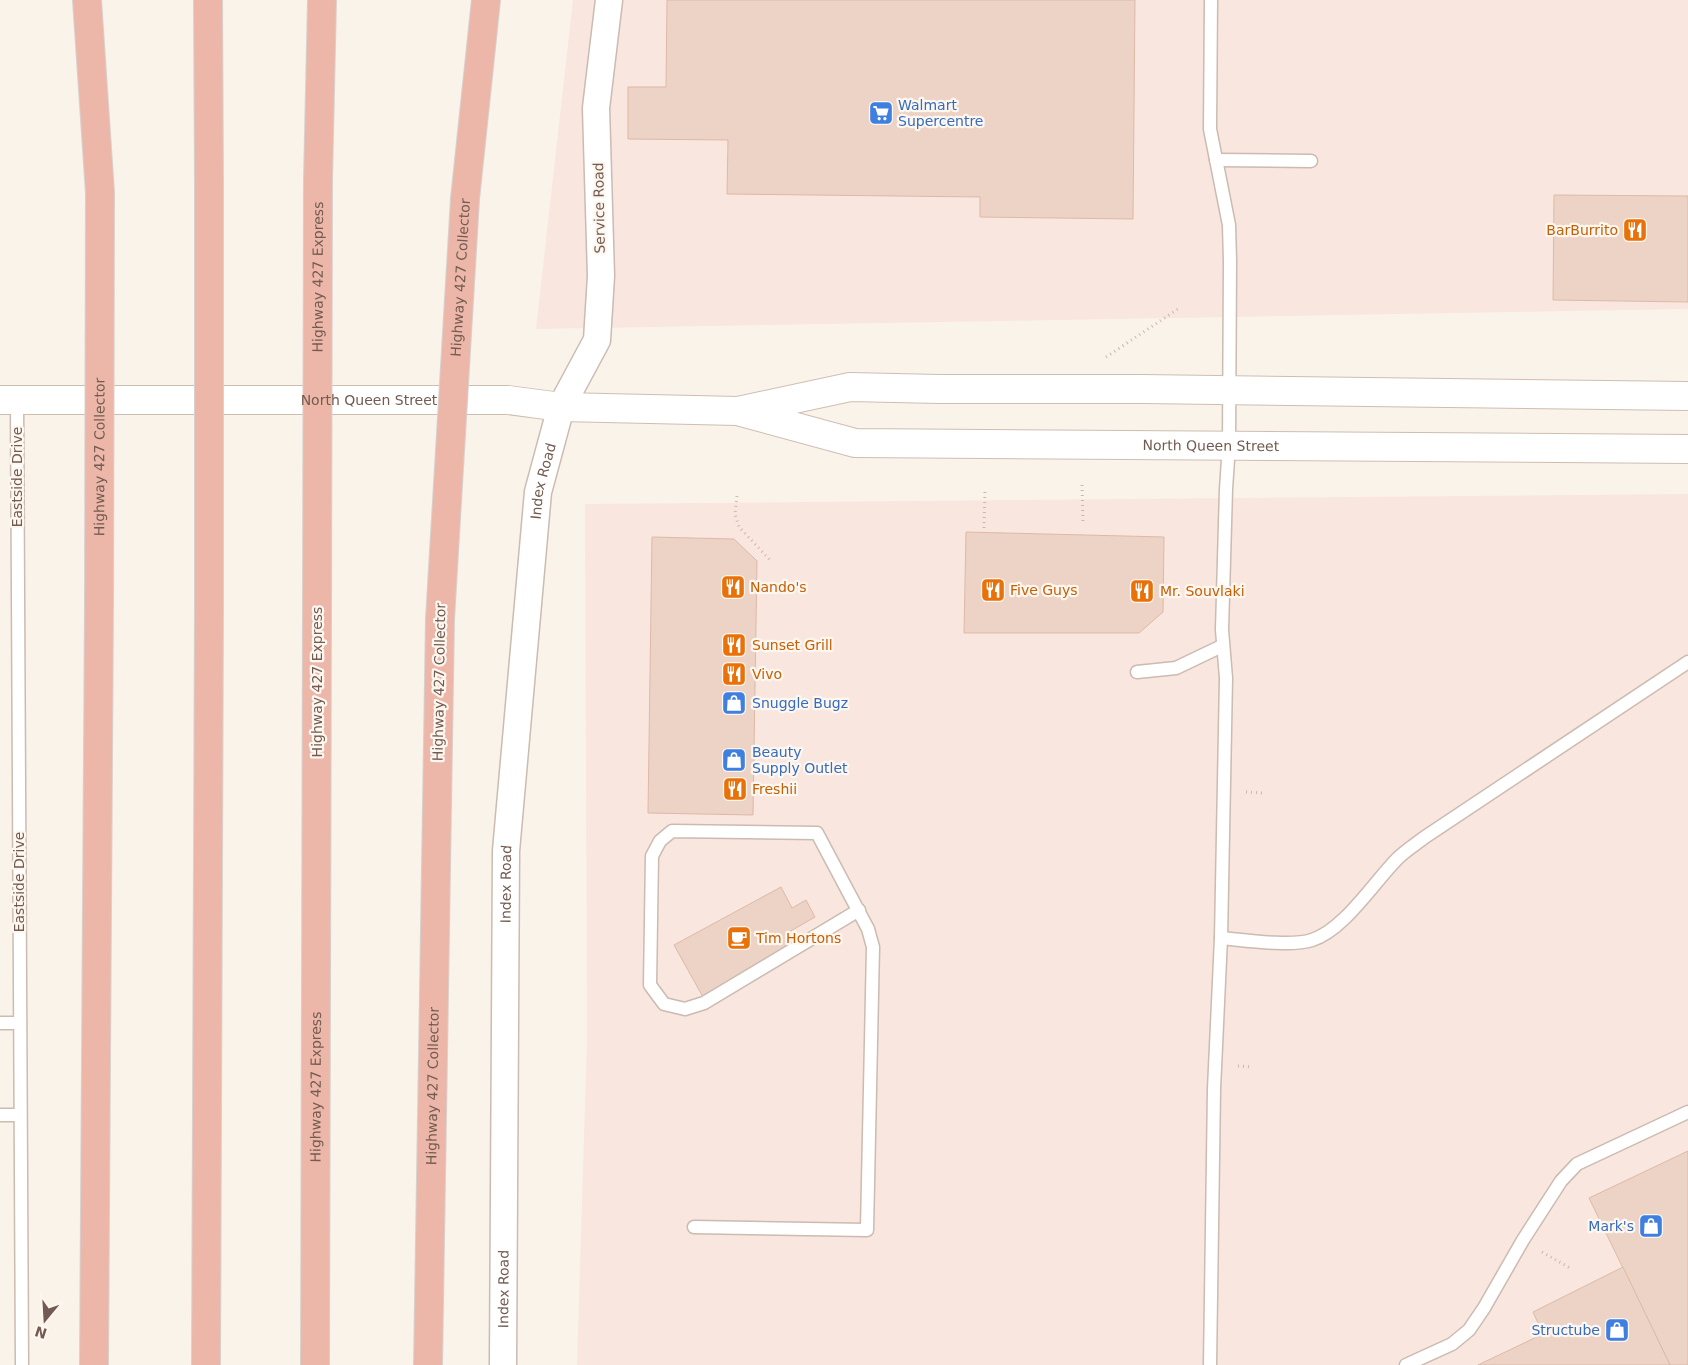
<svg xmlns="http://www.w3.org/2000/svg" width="1688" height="1365" viewBox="0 0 1688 1365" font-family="'DejaVu Sans',sans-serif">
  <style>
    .commercial { fill: #f9e6df }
    .building { fill: #ecd3c5; stroke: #ddb9a7 }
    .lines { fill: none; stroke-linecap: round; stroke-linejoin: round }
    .lane-casing { stroke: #cbbbb1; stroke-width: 15 }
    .street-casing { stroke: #cbbbb1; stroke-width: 29 }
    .secondary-casing { stroke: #cfbdb2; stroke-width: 30 }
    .highway-casing { stroke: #d8d1ce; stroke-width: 30 }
    .path { stroke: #d1b6a8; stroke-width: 3; stroke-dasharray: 1 4; stroke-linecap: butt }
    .lane { stroke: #fff; stroke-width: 12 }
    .street { stroke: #fff; stroke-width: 26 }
    .secondary { stroke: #fff; stroke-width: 28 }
    .highway { stroke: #ecb7a9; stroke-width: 28 }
    .highway-bridge-casing { stroke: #d8d1ce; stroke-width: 30; stroke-linecap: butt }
    .highway-bridge { stroke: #ecb7a9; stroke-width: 28 }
    .labels { text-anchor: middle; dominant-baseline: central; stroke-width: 4.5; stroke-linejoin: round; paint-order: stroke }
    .shop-label { font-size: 14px; fill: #366cbe; stroke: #fdf7f0; text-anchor: start }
    .street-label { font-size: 14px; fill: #725b50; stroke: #fdf7f0 }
    .food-label { font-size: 14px; fill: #c56008; stroke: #fdf7f0; text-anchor: start }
  </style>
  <rect width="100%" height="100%" fill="#faf3ea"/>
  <g class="commercial">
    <polygon points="573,0 1688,0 1688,309 536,329"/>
    <polygon points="1688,494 1688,1365 577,1365 587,1040 585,504"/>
  </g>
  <g class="building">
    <polygon points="667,0 1135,0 1133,219 980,217 980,197 727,194 728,140 628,139 628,87 666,87"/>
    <polygon points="1554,195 1688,196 1688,302 1553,300"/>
    <polygon points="966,532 1164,537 1163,612 1139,633 964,633"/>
    <polygon points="652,537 734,539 757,561 753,815 648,813"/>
    <polygon points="781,887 792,908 806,900 815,917 789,932 796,946 703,997 674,945"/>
    <polygon points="1688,1151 1688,1365 1670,1365 1589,1198"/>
    <polygon points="1623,1267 1670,1365 1478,1365 1543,1334 1533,1312"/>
  </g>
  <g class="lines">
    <defs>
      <g id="lane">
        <polyline points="1216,160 1311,161"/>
        <polyline points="17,400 22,1365"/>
        <polyline points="1137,672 1176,668 1222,646"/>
        <path d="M1221 938C1244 940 1291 947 1312 940 1344 930 1374 882 1398 858 1406 850 1416 844 1425 837L1688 662"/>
        <polyline points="0,1023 20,1023"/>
        <polyline points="0,1115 20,1115"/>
        <polyline points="694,1227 867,1230 873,947 868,929 817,833 672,831 660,841 652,856 650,985 664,1004 685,1009 704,1003 859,910"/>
        <polyline points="1210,1365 1214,1089 1221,938 1226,678 1222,630 1226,489 1229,445 1230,261 1229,225 1210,129 1211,0"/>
        <polyline points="1406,1365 1452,1344 1469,1330 1484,1308 1523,1240 1561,1181 1577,1164 1688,1112"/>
      </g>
      <g id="street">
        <path id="s1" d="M503 1365 506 851 538 492 561 407 597 340 601 276 596 108 609 0"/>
      </g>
      <g id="secondary">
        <path id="s2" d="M0 400H508L561 407 738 411 850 387 939 389H1142L1688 396"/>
        <path id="s3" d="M741 412 855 443 1688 449"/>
      </g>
      <g id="highway">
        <polyline points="87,0 100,193"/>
        <polyline points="208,0 209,182"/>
        <polyline points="318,180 322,0"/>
        <polyline points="465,199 486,0"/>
        <polyline points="94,1365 99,603"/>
        <polyline points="206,1365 209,608"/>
        <path id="s4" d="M315 1365 317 611"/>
        <path id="s5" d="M428 1365 440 619"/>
      </g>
    </defs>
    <use href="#lane" class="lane-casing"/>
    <use href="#street" class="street-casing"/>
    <use href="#secondary" class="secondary-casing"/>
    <use href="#highway" class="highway-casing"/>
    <g class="path">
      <polyline points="1106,357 1178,309"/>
      <polyline points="1082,485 1083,524"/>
      <polyline points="737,496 735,514 739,527 770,560"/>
      <polyline points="984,528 985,488"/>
      <polyline points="1246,792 1263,793"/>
      <polyline points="1238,1066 1253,1067"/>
      <polyline points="1542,1252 1570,1268"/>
    </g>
    <use href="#lane" class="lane"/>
    <use href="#street" class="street"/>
    <use href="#secondary" class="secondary"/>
    <use href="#highway" class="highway"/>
    <defs>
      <g id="highway-bridge">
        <polyline points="209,182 209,608"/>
        <path id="s6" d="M99 603 100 193"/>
        <path id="s7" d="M317 611 318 180"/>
        <path id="s8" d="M440 619 465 199"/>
      </g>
    </defs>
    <use href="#highway-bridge" class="highway-bridge-casing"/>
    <use href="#highway-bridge" class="highway-bridge"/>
  </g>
  <defs>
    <symbol id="supermarket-square" viewBox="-11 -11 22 22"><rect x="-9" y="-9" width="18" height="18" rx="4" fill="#3f7fe0" stroke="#fdf7f0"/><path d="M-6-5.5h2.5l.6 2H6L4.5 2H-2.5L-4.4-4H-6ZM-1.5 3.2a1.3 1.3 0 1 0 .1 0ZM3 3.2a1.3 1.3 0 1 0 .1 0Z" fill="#fff"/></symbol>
    <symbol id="restaurant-square" viewBox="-11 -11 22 22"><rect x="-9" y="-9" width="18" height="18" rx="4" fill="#e8710a" stroke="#fdf7f0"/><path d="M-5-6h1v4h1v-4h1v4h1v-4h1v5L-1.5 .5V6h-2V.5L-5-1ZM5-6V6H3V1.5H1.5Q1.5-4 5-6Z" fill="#fff"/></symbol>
    <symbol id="shop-square" viewBox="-11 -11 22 22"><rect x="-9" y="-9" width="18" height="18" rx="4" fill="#3f7fe0" stroke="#fdf7f0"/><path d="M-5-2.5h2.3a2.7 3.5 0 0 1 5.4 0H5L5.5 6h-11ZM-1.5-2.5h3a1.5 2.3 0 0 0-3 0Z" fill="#fff"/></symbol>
    <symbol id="cafe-square" viewBox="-11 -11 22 22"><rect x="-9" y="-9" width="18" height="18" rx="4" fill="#e8710a" stroke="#fdf7f0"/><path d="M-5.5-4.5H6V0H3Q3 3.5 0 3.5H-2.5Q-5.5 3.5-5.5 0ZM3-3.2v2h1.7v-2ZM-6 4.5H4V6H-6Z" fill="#fff"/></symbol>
  </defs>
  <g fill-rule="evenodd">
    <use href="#supermarket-square" x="867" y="99" width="28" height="28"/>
    <use href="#restaurant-square" x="1621" y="216" width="28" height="28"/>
    <use href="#restaurant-square" x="719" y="573" width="28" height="28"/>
    <use href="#restaurant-square" x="979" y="576" width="28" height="28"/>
    <use href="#restaurant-square" x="1128" y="577" width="28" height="28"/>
    <use href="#restaurant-square" x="720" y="631" width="28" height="28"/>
    <use href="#restaurant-square" x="720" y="660" width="28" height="28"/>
    <use href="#shop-square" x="720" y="689" width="28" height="28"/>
    <use href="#shop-square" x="720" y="746" width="28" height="28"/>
    <use href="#restaurant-square" x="721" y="775" width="28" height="28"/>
    <use href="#cafe-square" x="725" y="924" width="28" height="28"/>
    <use href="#shop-square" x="1637" y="1212" width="28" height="28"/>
    <use href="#shop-square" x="1603" y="1316" width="28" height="28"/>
  </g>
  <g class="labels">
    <g class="shop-label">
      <text x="898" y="105">Walmart<tspan x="898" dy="16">Supercentre</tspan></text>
      <text x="752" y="703">Snuggle Bugz</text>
      <text x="752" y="752">Beauty<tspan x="752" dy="16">Supply Outlet</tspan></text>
      <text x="1634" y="1226" text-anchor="end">Mark's</text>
      <text x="1600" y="1330" text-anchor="end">Structube</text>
    </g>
    <g class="street-label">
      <text transform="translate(599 208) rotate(-91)">Service Road</text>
      <text stroke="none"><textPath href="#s7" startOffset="334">Highway 427 Express</textPath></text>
      <text stroke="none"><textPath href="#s8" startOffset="342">Highway 427 Collector</textPath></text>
      <text stroke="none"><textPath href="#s2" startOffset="369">North Queen Street</textPath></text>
      <text stroke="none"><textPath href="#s3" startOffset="474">North Queen Street</textPath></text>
      <text stroke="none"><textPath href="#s6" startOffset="146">Highway 427 Collector</textPath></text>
      <text transform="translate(17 477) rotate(-90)">Eastside Drive</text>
      <text stroke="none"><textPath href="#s1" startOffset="886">Index Road</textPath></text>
      <text transform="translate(317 682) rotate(-90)">Highway 427 Express</text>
      <text transform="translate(439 682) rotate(-89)">Highway 427 Collector</text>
      <text transform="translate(19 882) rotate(-90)">Eastside Drive</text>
      <text stroke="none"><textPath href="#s1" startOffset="481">Index Road</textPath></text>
      <text stroke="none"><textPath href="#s4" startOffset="278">Highway 427 Express</textPath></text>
      <text stroke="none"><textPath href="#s5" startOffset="279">Highway 427 Collector</textPath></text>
      <text stroke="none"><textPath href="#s1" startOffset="76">Index Road</textPath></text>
    </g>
    <g class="food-label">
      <text x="1618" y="230" text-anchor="end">BarBurrito</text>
      <text x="750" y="587">Nando's</text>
      <text x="1010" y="590">Five Guys</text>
      <text x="1160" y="591">Mr. Souvlaki</text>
      <text x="752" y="645">Sunset Grill</text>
      <text x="752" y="674">Vivo</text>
      <text x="752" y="789">Freshii</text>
      <text x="756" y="938">Tim Hortons</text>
    </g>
  </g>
  <g transform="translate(45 1320) rotate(198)" stroke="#fdf7f0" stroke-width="4" paint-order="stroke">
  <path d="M0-4L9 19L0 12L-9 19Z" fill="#725b50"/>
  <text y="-8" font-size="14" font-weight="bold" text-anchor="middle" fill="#725b50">N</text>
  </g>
</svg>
